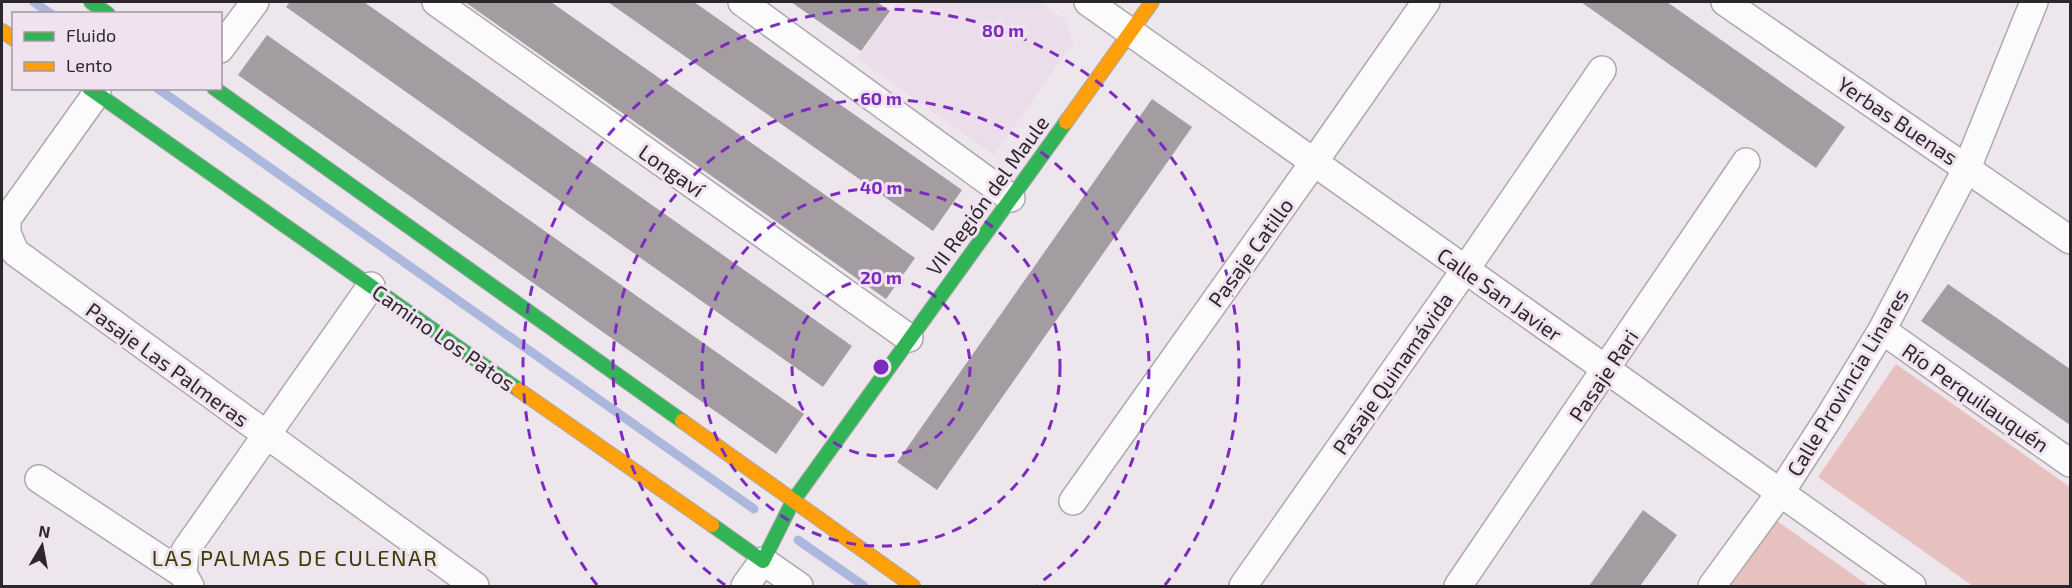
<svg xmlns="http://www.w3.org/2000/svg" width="2072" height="588" viewBox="0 0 2072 588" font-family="'Exo 2',sans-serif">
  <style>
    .built { fill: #ebddea }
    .green { fill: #e6c1bf }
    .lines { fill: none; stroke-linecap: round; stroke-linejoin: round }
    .stream { stroke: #abb7dc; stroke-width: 9 }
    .building { fill: #a39da1 }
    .street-casing { stroke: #ada8ad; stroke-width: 30 }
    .fast-casing { stroke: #ada8ad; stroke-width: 16 }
    .slow-casing { stroke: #ada8ad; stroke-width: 16 }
    .street { stroke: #fcfbfc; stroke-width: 27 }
    .fast { stroke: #30b455; stroke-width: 14 }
    .slow { stroke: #ff9f0a; stroke-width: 14 }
    .ring { fill: none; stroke: #7b2cbf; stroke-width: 3; stroke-dasharray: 10 8 }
    .labels { text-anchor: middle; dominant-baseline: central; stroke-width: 6; stroke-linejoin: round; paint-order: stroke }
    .street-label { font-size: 21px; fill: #2b272b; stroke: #f0e3ef }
    .neighbourhood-label { font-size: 22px; letter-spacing: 1.5px; fill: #374001; stroke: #f0e3ef }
    .centre { fill: #7b2cbf; stroke: #f0e3ef; stroke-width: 3 }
    .ring-label { font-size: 18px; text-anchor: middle; font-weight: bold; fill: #7b2cbf; stroke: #f0e3ef; stroke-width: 6; stroke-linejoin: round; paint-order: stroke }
  </style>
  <rect width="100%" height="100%" fill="#ede6ec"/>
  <polygon class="built" points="897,2 1039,2 1065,20 1073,43 994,155 857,58"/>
  <g class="green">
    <polygon points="1896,364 2070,487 2070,586 1973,586 1818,477"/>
    <polygon points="1777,521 1869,586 1731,586"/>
  </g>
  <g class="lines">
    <g class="stream">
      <polyline points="34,2 51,14"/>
      <polyline points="157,88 754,509"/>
      <polyline points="798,540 864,586"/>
    </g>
  </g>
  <g class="building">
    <polygon points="290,2 364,2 852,346 823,387 286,7"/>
    <polygon points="465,2 551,2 915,258 886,299"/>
    <polygon points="608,2 694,2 962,190 933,231"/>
    <polygon points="791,2 877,2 890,11 861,51"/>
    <polygon points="1581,2 1667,2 1845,127 1816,168"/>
    <polygon points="267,35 804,414 776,454 238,75"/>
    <polygon points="1152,99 1192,127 937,490 897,462"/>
    <polygon points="1948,284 2070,369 2070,425 1921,321"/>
    <polygon points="1643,510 1677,535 1640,586 1589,586"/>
  </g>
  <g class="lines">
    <defs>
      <g id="street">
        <polyline points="436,2 909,338"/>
        <polyline points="742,2 1011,198"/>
        <polyline points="1088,2 1912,586"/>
        <polyline points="1725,2 2070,240"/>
        <polyline points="220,49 255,2"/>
        <polyline points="97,93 7,219 7,233 15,252 475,586"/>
        <polyline points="1882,330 2070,463"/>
        <polyline points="39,479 183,574"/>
        <polyline points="1073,501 1314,162 1426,2"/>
        <polyline points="190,586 183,574 185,551 371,286"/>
        <polyline points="745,586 763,561 799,586"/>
        <polyline points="1243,586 1465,270 1602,70"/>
        <polyline points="1458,586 1746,162"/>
        <polyline points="1712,586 1780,493 1828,419 1882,330 1967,168 2034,2"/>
      </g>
      <g id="fast">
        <polyline points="91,2 108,14"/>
        <polyline points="89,88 519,390"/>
        <polyline points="214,88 682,421"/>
        <polyline points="712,525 763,561 793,501 1066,122"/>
      </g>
      <g id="slow">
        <polyline points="2,31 14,39"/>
        <polyline points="1066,122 1152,2"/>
        <polyline points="519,390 712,525"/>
        <polyline points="682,421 913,586"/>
      </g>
    </defs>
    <use href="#street" class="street-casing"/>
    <use href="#fast" class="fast-casing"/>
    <use href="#slow" class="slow-casing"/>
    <use href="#street" class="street"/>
    <use href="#fast" class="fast"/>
    <use href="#slow" class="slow"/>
  </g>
  <g class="ring">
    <circle cx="881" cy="367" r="89"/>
    <circle cx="881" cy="367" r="179"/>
    <path d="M725 585A268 268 0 1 1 1037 585"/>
    <path d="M597 585A358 358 0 1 1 1165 585"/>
  </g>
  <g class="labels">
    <g class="street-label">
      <text transform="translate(1898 120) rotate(34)">Yerbas Buenas</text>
      <text transform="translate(672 170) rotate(35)">Longaví</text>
      <text transform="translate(987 195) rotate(-54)">VII Región del Maule</text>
      <text transform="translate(1250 252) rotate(-54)">Pasaje Catillo</text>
      <text transform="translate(1500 294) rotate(35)">Calle San Javier</text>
      <text transform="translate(444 337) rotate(35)">Camino Los Patos</text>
      <text transform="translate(168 364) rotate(36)">Pasaje Las Palmeras</text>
      <text transform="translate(1392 373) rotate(-55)">Pasaje Quinamávida</text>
      <text transform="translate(1603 375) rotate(-56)">Pasaje Rari</text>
      <text transform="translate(1847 382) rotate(-59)">Calle Provincia Linares</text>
      <text transform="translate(1976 397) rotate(35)">Río Perquilauquén</text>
    </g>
    <g class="neighbourhood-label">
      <text x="295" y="557">LAS PALMAS DE CULENAR</text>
    </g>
  </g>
  <circle cx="881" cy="367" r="9" class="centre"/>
  <g class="ring-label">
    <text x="1003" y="37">80 m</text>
    <text x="881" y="105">60 m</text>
    <text x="881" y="194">40 m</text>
    <text x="881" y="284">20 m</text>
  </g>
  <rect width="2072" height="588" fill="none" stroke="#2b272b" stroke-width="6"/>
  <rect x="12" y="12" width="210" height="78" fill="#f0e3ef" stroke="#a198a1" stroke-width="1.5"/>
  <rect x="24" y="32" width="30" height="9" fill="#30b455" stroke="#a198a1" stroke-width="1.5"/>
  <text x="66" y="42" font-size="18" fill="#2b272b">Fluido</text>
  <rect x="24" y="62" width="30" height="9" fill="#ff9f0a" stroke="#a198a1" stroke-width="1.5"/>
  <text x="66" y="72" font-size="18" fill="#2b272b">Lento</text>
  <g transform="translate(42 546) rotate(10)" stroke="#f0e3ef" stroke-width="4.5" paint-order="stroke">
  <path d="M0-4.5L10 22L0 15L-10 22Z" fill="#2b272b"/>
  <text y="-9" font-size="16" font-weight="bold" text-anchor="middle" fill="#2b272b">N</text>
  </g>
</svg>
